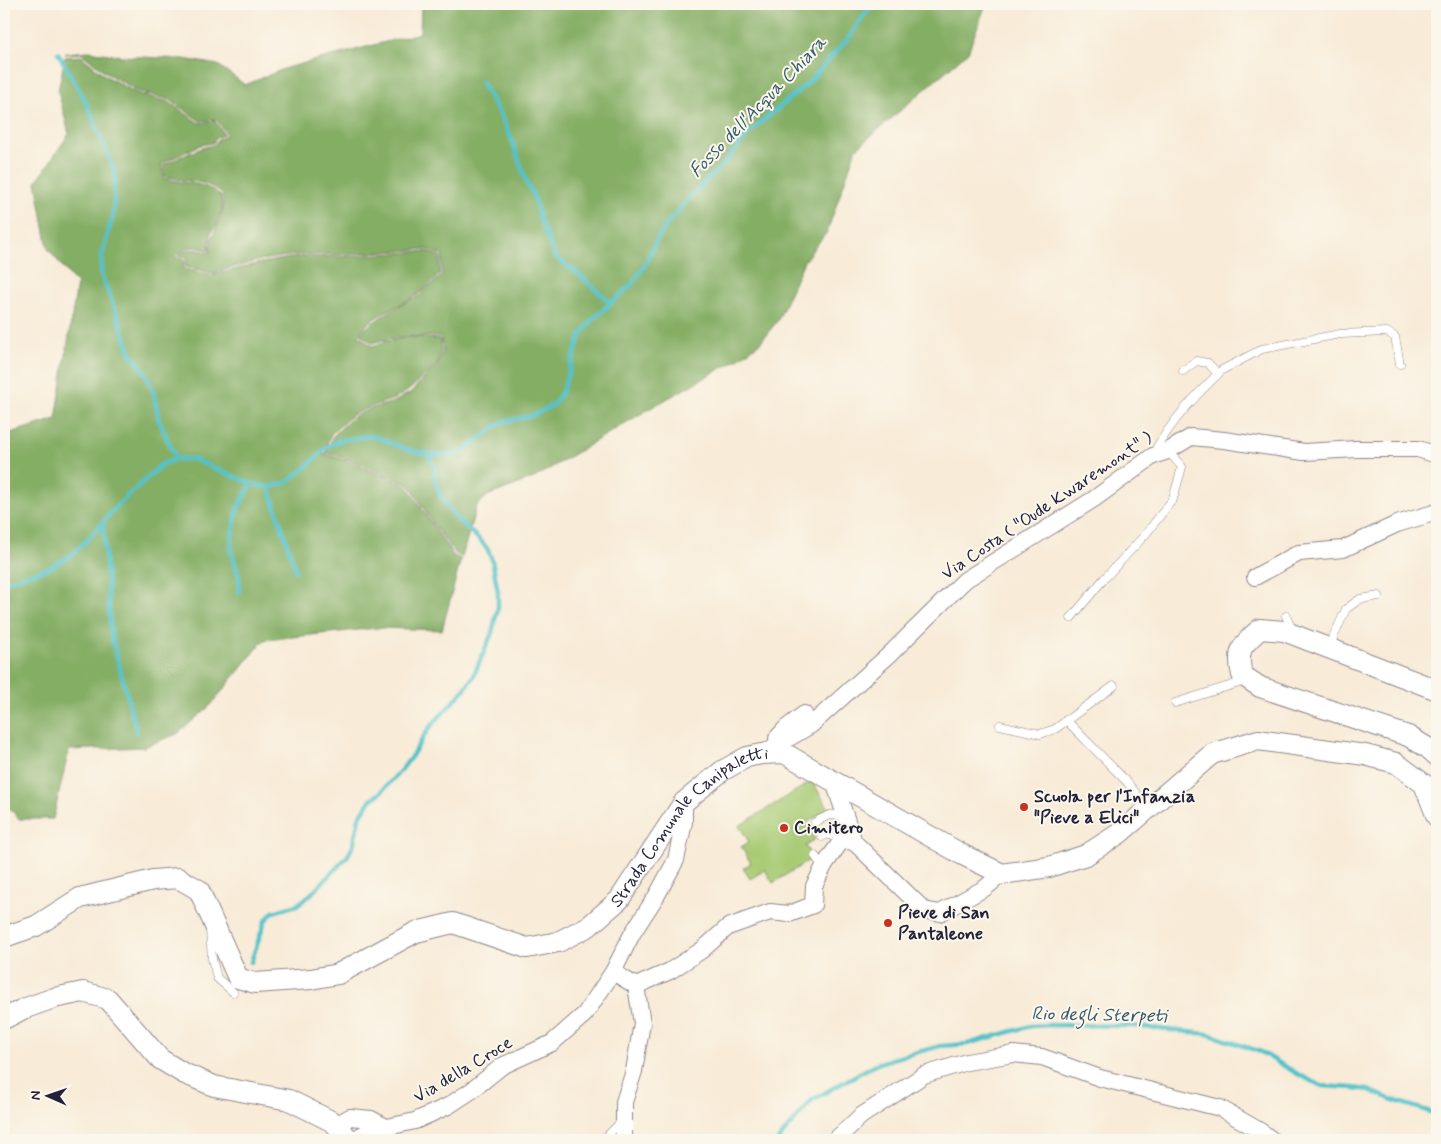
<svg xmlns="http://www.w3.org/2000/svg" width="1441" height="1144" viewBox="0 0 1441 1144" font-family="Mynerve,sans-serif">
  <style>
    .green { fill: #a7ca73; stroke: #647657 }
    .forest { fill: #85ae65; stroke: #546850 }
    .lines { fill: none; stroke-linecap: round; stroke-linejoin: round }
    .stream { stroke: #54c2c9; stroke-width: 4.5 }
    .service-casing { stroke: #8d8689; stroke-width: 9 }
    .minor-casing { stroke: #8d8689; stroke-width: 18 }
    .tertiary-casing { stroke: #8d8689; stroke-width: 22 }
    .service { stroke: #fff; stroke-width: 8 }
    .minor { stroke: #fff; stroke-width: 16 }
    .tertiary { stroke: #fff; stroke-width: 20 }
    .poi-dot { fill: #c8321e; stroke: #fbf7ec; stroke-width: 2 }
    .labels { text-anchor: middle; dominant-baseline: central; stroke-width: 4; stroke-linejoin: round; paint-order: stroke }
    .street-label { font-size: 18px; fill: #22223b; stroke: #fbf7ec }
    .poi-label { font-size: 18px; font-weight: bold; fill: #22223b; stroke: #fbf7ec; text-anchor: start }
    .water-label { font-size: 19px; font-style: italic; fill: #345a6d; stroke: #fbf7ec }
  </style>
  <rect width="100%" height="100%" fill="#fbf7ec"/>
  <filter id="ink" filterUnits="userSpaceOnUse"><feTurbulence type="fractalNoise" baseFrequency=".02" numOctaves="2"/><feDisplacementMap in="SourceGraphic" scale="10" xChannelSelector="R" yChannelSelector="G"/><feConvolveMatrix kernelMatrix="1 2 1 2 8 2 1 2 1" color-interpolation-filters="sRGB"/></filter>
  <filter id="wash" filterUnits="userSpaceOnUse"><feTurbulence type="fractalNoise" baseFrequency=".0096" numOctaves="4" result="noise"/><feDisplacementMap in="SourceGraphic" scale="20" xChannelSelector="R" yChannelSelector="G"/><feGaussianBlur stdDeviation="1.12" result="paint"/><feColorMatrix in="noise" values="0 0 0 0 0 0 0 0 0 0 0 0 0 0 0 0 0 1.4 0 .05"/><feComposite in="paint" operator="in"/></filter>
  <g filter="url(#wash)">
    <rect width="100%" height="100%" fill="#f8ebd7"/>
    <polygon class="green" points="812,781 829,809 806,823 815,839 805,846 813,858 773,883 765,870 750,879 743,868 751,863 741,847 749,842 739,826"/>
    <g class="forest">
      <path d="M421 4H986L968 52 856 149 827 232 804 261 778 320 760 343 738 359 654 406 534 478 487 496 476 507 462 557 456 554 438 531 409 485 342 457 326 453 333 436 353 417 372 408 394 402 411 392 427 375 438 366 443 351 441 337C415 336 398 335 372 343L361 335 365 329 382 316 404 303 419 296 442 275V255L427 249 338 255 302 254 260 260 213 273 186 267V258L178 256C189 246 198 250 210 253 211 247 211 239 214 233 221 216 224 215 223 195 206 178 188 183 165 176L163 165 201 148 214 145 218 140 227 134 216 119 200 121 170 100 138 91 108 74 81 53 65 54 66 53 89 51 121 56 184 59 218 65 245 85 286 68 420 33Z"/>
      <path d="M81 56 106 76 137 93 169 102 199 123 215 121 224 134 216 138 213 143 200 145 161 164 164 178C184 184 205 181 221 196L222 210 216 225 211 233 209 251C194 245 186 246 175 257L184 260V269L214 275 260 263 302 256 339 257 427 251 440 256V274C433 281 425 290 417 295 398 307 369 315 359 336L372 346 387 341 408 337 440 339 441 351 437 365 426 374 409 390 394 399 372 406 352 415 331 434 323 454 342 459 407 486 437 532 454 556 461 559 442 630 377 628 264 640 210 706 177 734 144 747 69 750 53 819H19L4 801V435L56 419 77 284 48 249 36 182 69 134 58 91 65 57Z"/>
    </g>
    <g class="lines">
      <g class="stream">
        <polyline points="58,53 86,102 113,167 115,177 113,216 102,255 101,274 115,309 131,354 142,368 148,378 154,394 159,420 176,459"/>
        <polyline points="481,82 501,116 513,143 527,184 533,194 540,220 555,257 576,272 611,303"/>
        <polyline points="269,487 296,571"/>
        <polyline points="103,523 111,635 137,733"/>
        <polyline points="4,582 47,569 70,556 87,540 117,506 162,464 176,459 193,459 252,484 269,487 286,483 303,470 327,447 340,440 369,436 379,438 406,449 428,454 458,455 502,422 532,416 553,405 562,392 581,335 593,319 631,285 644,267 655,243 666,225 691,196 726,161 749,133 810,81 850,36 864,15 874,4"/>
        <polyline points="239,592 239,577 231,550 232,536 238,507 252,484"/>
        <polyline points="251,962 265,921 273,912 297,905 310,895 347,857 353,846 359,818 370,801 380,793 402,769 411,757 429,728 464,690 473,677 492,633 498,607 498,592 492,560 488,550 481,541 456,518 440,495 435,481 435,468 428,454"/>
        <polyline points="778,1140 812,1100 874,1065 892,1059 940,1046 967,1044 1031,1026 1051,1025 1132,1026 1208,1034 1261,1052 1301,1076 1322,1086 1353,1088 1369,1090 1390,1099 1437,1114"/>
      </g>
    </g>
  </g>
  <g filter="url(#ink)">
    <g class="lines">
      <defs>
        <g id="service">
          <polyline points="1183,371 1196,361 1208,363 1218,374"/>
          <path d="M1153 454C1171 422 1192 399 1218 374L1222 370 1262 349 1340 334 1387 332 1395 337 1400 364"/>
          <polyline points="1286,616 1292,630"/>
          <polyline points="1071,618 1103,580 1145,535 1173,499 1182,467 1168,451"/>
          <polyline points="1329,647 1346,609 1360,599 1379,596"/>
          <polyline points="1175,703 1245,681"/>
          <polyline points="1066,720 1127,782 1148,808"/>
          <polyline points="1000,725 1040,734 1055,729 1114,686"/>
          <polyline points="815,822 829,815 845,815"/>
          <polyline points="822,837 827,834 842,840"/>
          <polyline points="815,856 823,867"/>
          <polyline points="210,930 212,959 217,978 233,992"/>
          <polyline points="603,1140 623,1120"/>
        </g>
        <g id="minor">
          <polyline points="1255,577 1299,553 1343,549 1397,524 1437,512"/>
          <polyline points="777,738 786,728 804,714"/>
          <polyline points="762,754 811,725 889,655 965,580 1094,499 1153,456 1168,451 1191,437 1224,440 1304,452 1357,449 1418,449 1437,455"/>
          <polyline points="834,782 854,842 924,910 940,913 985,888 1002,874"/>
          <polyline points="613,972 636,986 670,971 702,950 728,927 770,912 789,914 813,905 814,886 825,864 842,840 854,842"/>
          <polyline points="336,1125 350,1117 371,1119 386,1127"/>
          <polyline points="353,1140 369,1131 415,1121 448,1106 471,1091 502,1066 552,1043 585,1014 613,972 632,934 657,895 676,860 684,822 684,802"/>
          <polyline points="624,1140 624,1102 634,1071 642,1023 636,986"/>
          <polyline points="835,1140 861,1116 924,1075 967,1062 1013,1054 1042,1057 1100,1078 1220,1108 1260,1131 1272,1140"/>
        </g>
        <g id="tertiary">
          <path d="M1437 690 1284 631 1260 629C1242 645 1236 650 1242 675L1260 687 1408 736 1428 748 1437 756"/>
          <path id="s1" d="M4 937 36 926 80 898 153 880 178 878 199 890 238 978 255 983 311 979 338 974 416 932 453 923 527 948 558 942 589 926 619 900 684 802 722 771 747 757 762 754 784 753 963 855 1002 874 1049 867 1086 855 1120 833 1212 754 1258 740 1365 755 1396 763 1424 784 1437 817"/>
          <polyline points="4,1019 23,1009 54,998 83,992 108,999 160,1059 183,1073 214,1086 289,1100 333,1122 350,1140"/>
        </g>
      </defs>
      <use href="#service" class="service-casing"/>
      <use href="#minor" class="minor-casing"/>
      <use href="#tertiary" class="tertiary-casing"/>
      <use href="#service" class="service"/>
      <use href="#minor" class="minor"/>
      <use href="#tertiary" class="tertiary"/>
    </g>
  </g>
  <g class="poi-dot">
    <circle cx="1024" cy="807" r="5"/>
    <circle cx="784" cy="828" r="5"/>
    <circle cx="888" cy="923" r="5"/>
  </g>
  <g class="labels">
    <g class="street-label">
      <text transform="translate(1047 506) rotate(-34)">Via Costa ( "Oude Kwaremont" )</text>
      <text stroke="none"><textPath href="#s1" startOffset="824">Strada Comunale Canipaletti</textPath></text>
      <text transform="translate(463 1070) rotate(-31)">Via della Croce</text>
    </g>
    <g class="poi-label">
      <text x="1034" y="797">Scuola per l'Infanzia<tspan x="1034" dy="21">"Pieve a Elici"</tspan></text>
      <text x="794" y="828">Cimitero</text>
      <text x="898" y="913">Pieve di San<tspan x="898" dy="21">Pantaleone</tspan></text>
    </g>
    <g class="water-label">
      <text transform="translate(758 107) rotate(-46)">Fosso dell'Acqua Chiara</text>
      <text transform="translate(1099 1015) rotate(1)">Rio degli Sterpeti</text>
    </g>
  </g>
  <rect width="1441" height="1144" fill="none" stroke="#fbf7ec" stroke-width="20"/>
  <g transform="translate(48 1096) rotate(272)" stroke="#fbf7ec" stroke-width="4" paint-order="stroke">
  <path d="M0-4L9 19L0 12L-9 19Z" fill="#22223b"/>
  <text y="-8" font-size="14" font-weight="bold" text-anchor="middle" fill="#22223b">N</text>
  </g>
</svg>
